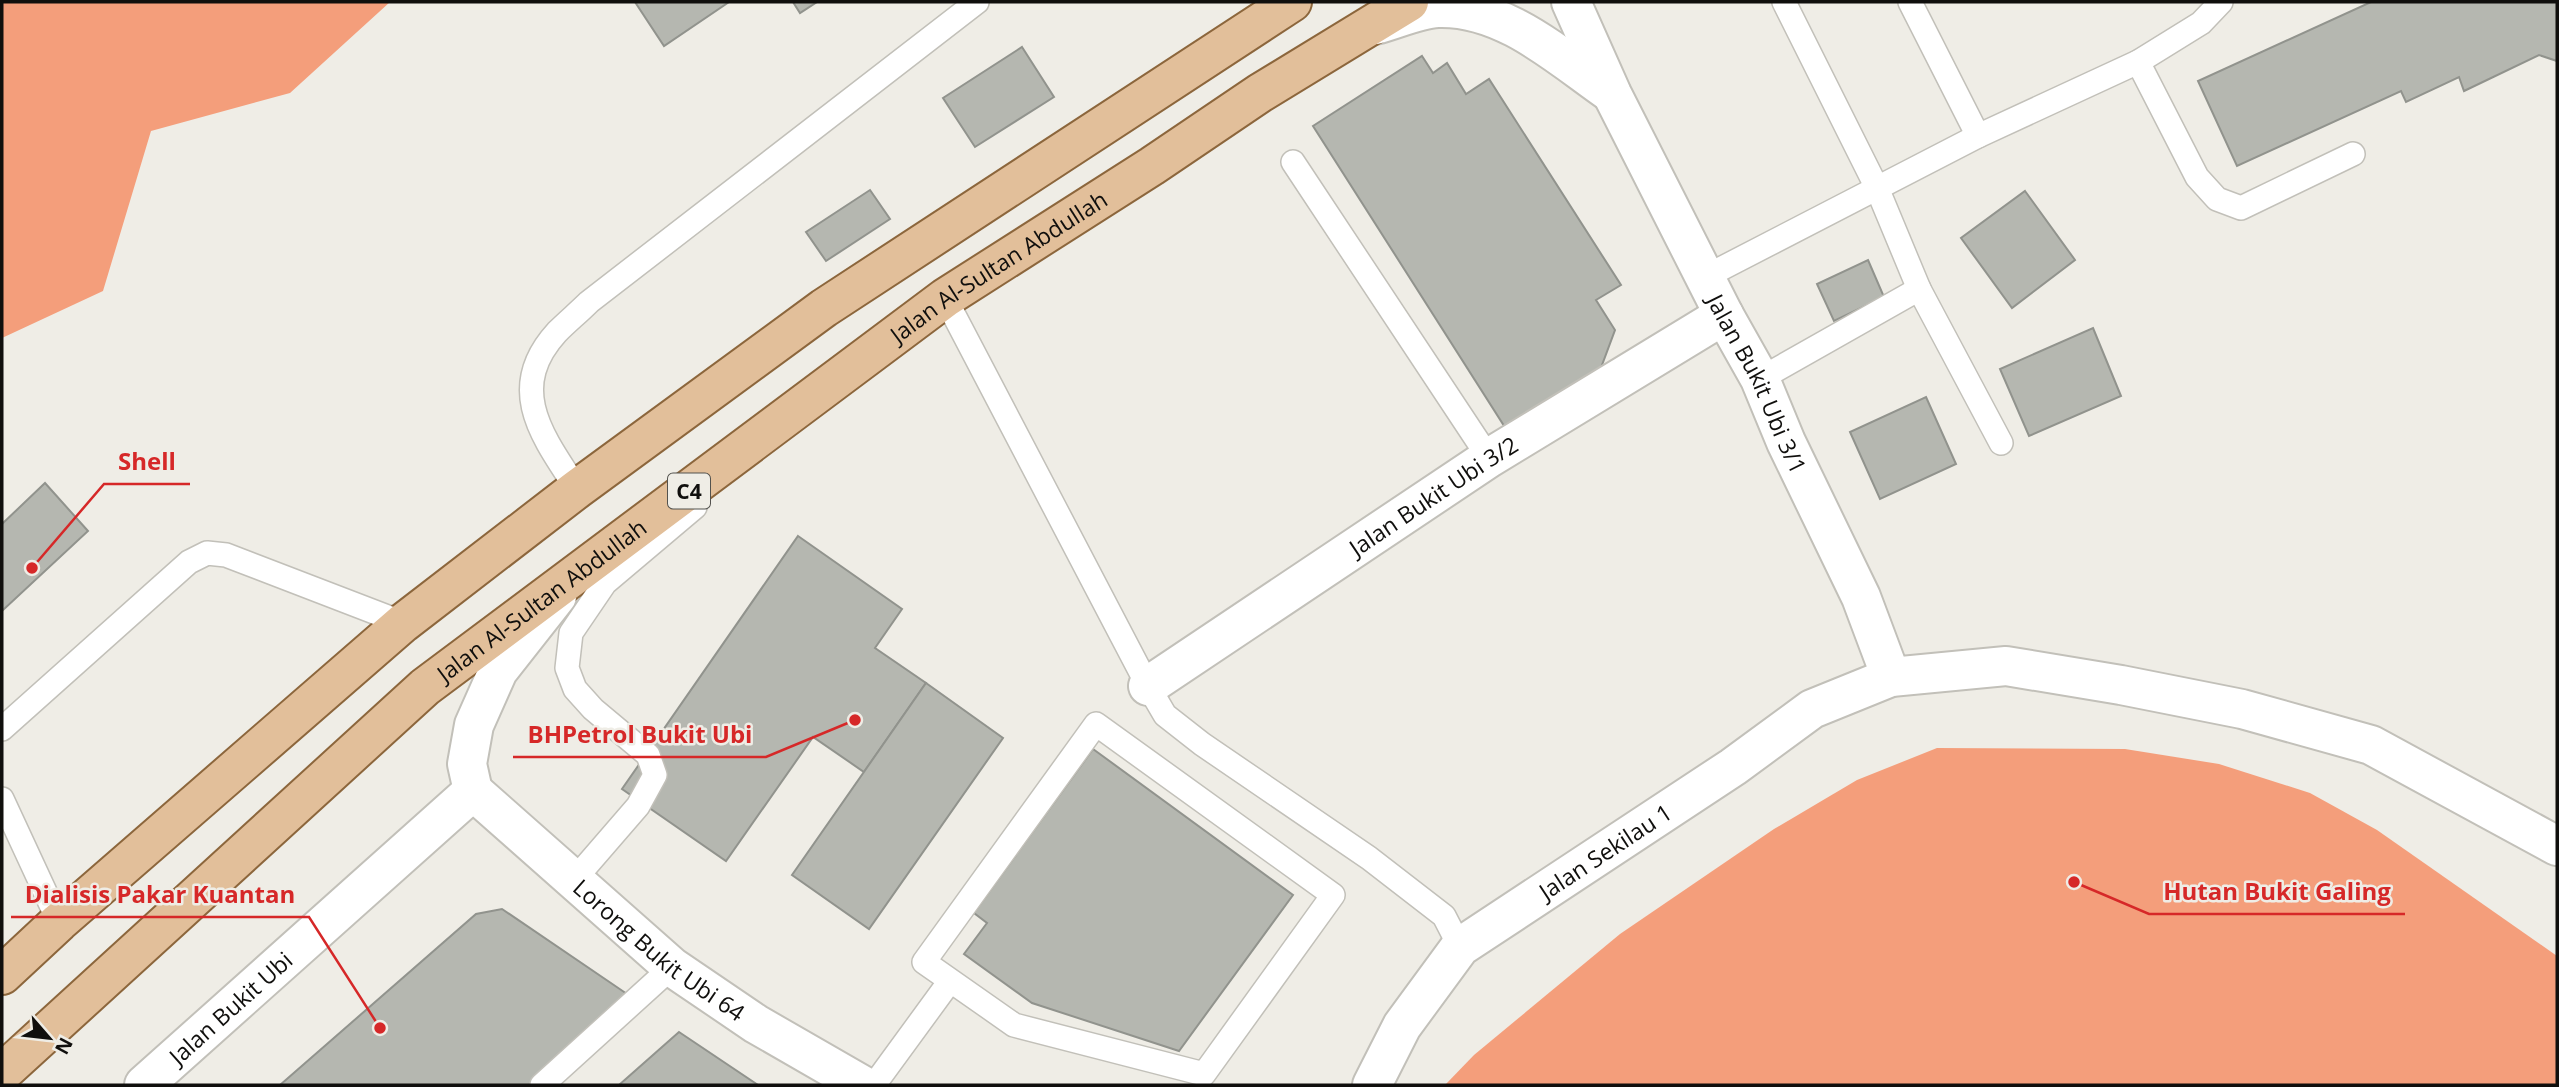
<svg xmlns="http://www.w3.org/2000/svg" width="2559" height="1087" viewBox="0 0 2559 1087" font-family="'Open Sans',sans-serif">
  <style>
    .forest { fill: #f49e7b }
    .building { fill: #b5b7b0; stroke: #91938d; stroke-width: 2 }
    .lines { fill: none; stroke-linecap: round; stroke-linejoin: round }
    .lane-casing { stroke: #c2c0b9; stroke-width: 26 }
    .street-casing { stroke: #c2c0b9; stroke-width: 42 }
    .secondary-casing { stroke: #c2c0b9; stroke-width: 42 }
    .primary-casing { stroke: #8c663c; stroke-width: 42 }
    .lane { stroke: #fff; stroke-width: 23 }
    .street { stroke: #fff; stroke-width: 38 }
    .secondary { stroke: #fff; stroke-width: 38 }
    .primary { stroke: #e2bf9a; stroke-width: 38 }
    .labels { text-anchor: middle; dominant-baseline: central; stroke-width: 5; stroke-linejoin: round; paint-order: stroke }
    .shield { fill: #efede6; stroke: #53524e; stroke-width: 2 }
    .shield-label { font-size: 21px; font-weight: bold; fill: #100f0d }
    .street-label { font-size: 23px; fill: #100f0d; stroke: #efede6 }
    .leader { fill: none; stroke: #d62828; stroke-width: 2.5 }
    .callout-dot { fill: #d62828; stroke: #efede6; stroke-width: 2.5 }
    .callout-label { font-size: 24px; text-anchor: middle; font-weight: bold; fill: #d62828; stroke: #efede6; stroke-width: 5; stroke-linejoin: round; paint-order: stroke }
  </style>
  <rect width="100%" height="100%" fill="#efede6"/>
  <g class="forest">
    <polygon points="2,2 390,2 290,93 151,131 103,291 2,338"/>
    <polygon points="1937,748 2125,749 2219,764 2310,793 2377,830 2557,956 2557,1085 1445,1085 1474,1055 1620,934 1774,829 1857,780"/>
  </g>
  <g class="building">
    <polygon points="635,2 729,2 664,46"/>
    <polygon points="793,2 817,2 800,13"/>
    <polygon points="2371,2 2557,2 2557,61 2539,55 2464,91 2459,77 2406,102 2401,91 2237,166 2198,81"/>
    <polygon points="1022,47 1054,97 975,147 943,98"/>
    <polygon points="1422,56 1433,73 1447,63 1466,94 1489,79 1621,285 1596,300 1615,330 1599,373 1508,432 1313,126"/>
    <polygon points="870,190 890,219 826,261 806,232"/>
    <polygon points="2025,191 2075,260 2012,308 1961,238"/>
    <polygon points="1868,260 1884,297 1834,321 1817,284"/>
    <polygon points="2093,328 2121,396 2029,436 2000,369"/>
    <polygon points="1926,397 1956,464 1880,499 1850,432"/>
    <polygon points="45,483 88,531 2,611 2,524"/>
    <polygon points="798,536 902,609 875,648 926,683 864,772 813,737 726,861 622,789"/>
    <polygon points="926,683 1003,738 869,929 792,875"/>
    <polygon points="1093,749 1293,895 1179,1051 1032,1003 964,954 987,923 974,913"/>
    <polygon points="502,909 630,996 529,1085 280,1085 476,914"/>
    <polygon points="679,1032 758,1085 619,1085"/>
  </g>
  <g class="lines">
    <defs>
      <g id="lane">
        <polyline points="1784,2 1877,188 1919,289 2001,443"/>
        <polyline points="1910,2 1978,136"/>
        <polyline points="2138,62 2197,177 2217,199 2241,208 2353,154"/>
        <polyline points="1293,162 1489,458"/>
        <polyline points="1705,277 1978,136 2138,62 2201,23 2221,2"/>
        <polyline points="945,298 1148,686 1165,715 1202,744 1369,858 1444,916 1460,947"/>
        <polyline points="1760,379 1919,289"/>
        <path d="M577 489C543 437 505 389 557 332 567 322 579 312 589 302L977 2"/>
        <polygon points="1096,724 1333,895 1204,1074 1014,1025 924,962"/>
        <polyline points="2,729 189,562 207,553 226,555 403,623"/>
        <polyline points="2,799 59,922"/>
        <polyline points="574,880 638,806 655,775 648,755 593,709 575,689 567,668 571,633 605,583 695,507"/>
        <polyline points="542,1085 672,967"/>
        <polyline points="874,1085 950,981"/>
      </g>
      <g id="street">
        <path id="s1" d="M1148 686 1489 458 1724 315"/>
        <path id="s2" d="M473 791 672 967 756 1024 862 1085"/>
        <polyline points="473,791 467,764 474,725 498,671 557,596"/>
        <path id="s3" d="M144 1085 473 791"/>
      </g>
      <g id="secondary">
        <path id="s4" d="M1571 2 1612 94 1724 315 1760 379 1786 442 1861 597 1891 677"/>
        <path d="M1375 25C1395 20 1418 9 1438 8 1505 6 1559 57 1611 93"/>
        <path id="s5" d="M1372 1085 1402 1026 1460 947 1733 767 1812 709 1891 677 2006 666 2121 685 2242 709 2371 745 2557 846"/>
      </g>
      <g id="primary">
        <polyline points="2,975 59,922 403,623 577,489 824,308 1292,2"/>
        <path id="s6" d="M2 1073 425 687 945 298 1152 166 1260 93 1409 2"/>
      </g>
    </defs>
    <use href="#lane" class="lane-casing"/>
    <use href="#street" class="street-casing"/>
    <use href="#secondary" class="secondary-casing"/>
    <use href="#primary" class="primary-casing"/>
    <use href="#lane" class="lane"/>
    <use href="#street" class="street"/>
    <use href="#secondary" class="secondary"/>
    <use href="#primary" class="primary"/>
  </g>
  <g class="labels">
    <rect class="shield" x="668" y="473.5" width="42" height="35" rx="5"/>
    <g class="shield-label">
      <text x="689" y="491">C4</text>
    </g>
    <g class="street-label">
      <text stroke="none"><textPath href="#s6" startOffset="1284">Jalan Al-Sultan Abdullah</textPath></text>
      <text stroke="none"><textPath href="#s4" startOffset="425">Jalan Bukit Ubi 3/1</textPath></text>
      <text stroke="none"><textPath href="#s1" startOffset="343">Jalan Bukit Ubi 3/2</textPath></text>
      <text stroke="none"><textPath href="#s6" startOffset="718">Jalan Al-Sultan Abdullah</textPath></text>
      <text stroke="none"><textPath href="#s5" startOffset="338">Jalan Sekilau 1</textPath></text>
      <text stroke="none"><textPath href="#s2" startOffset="245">Lorong Bukit Ubi 64</textPath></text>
      <text stroke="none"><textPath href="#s3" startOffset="116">Jalan Bukit Ubi</textPath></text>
    </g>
  </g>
  <path class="leader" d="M32 568L104 484H190M855 720L766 757H513M2074 882L2149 914H2405M380 1028L309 917H11"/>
  <g class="callout-dot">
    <circle cx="32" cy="568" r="7"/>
    <circle cx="855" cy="720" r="7"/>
    <circle cx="2074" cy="882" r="7"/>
    <circle cx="380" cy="1028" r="7"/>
  </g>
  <g class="callout-label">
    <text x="147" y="470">Shell</text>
    <text x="640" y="743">BHPetrol Bukit Ubi</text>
    <text x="2277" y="900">Hutan Bukit Galing</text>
    <text x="160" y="903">Dialisis Pakar Kuantan</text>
  </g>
  <rect width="2559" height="1087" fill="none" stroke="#100f0d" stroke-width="7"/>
  <g transform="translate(49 1038) rotate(118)" stroke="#efede6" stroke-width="5" paint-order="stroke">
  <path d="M0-5L12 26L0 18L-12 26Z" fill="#100f0d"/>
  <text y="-10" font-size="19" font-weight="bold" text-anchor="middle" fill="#100f0d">N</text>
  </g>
</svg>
